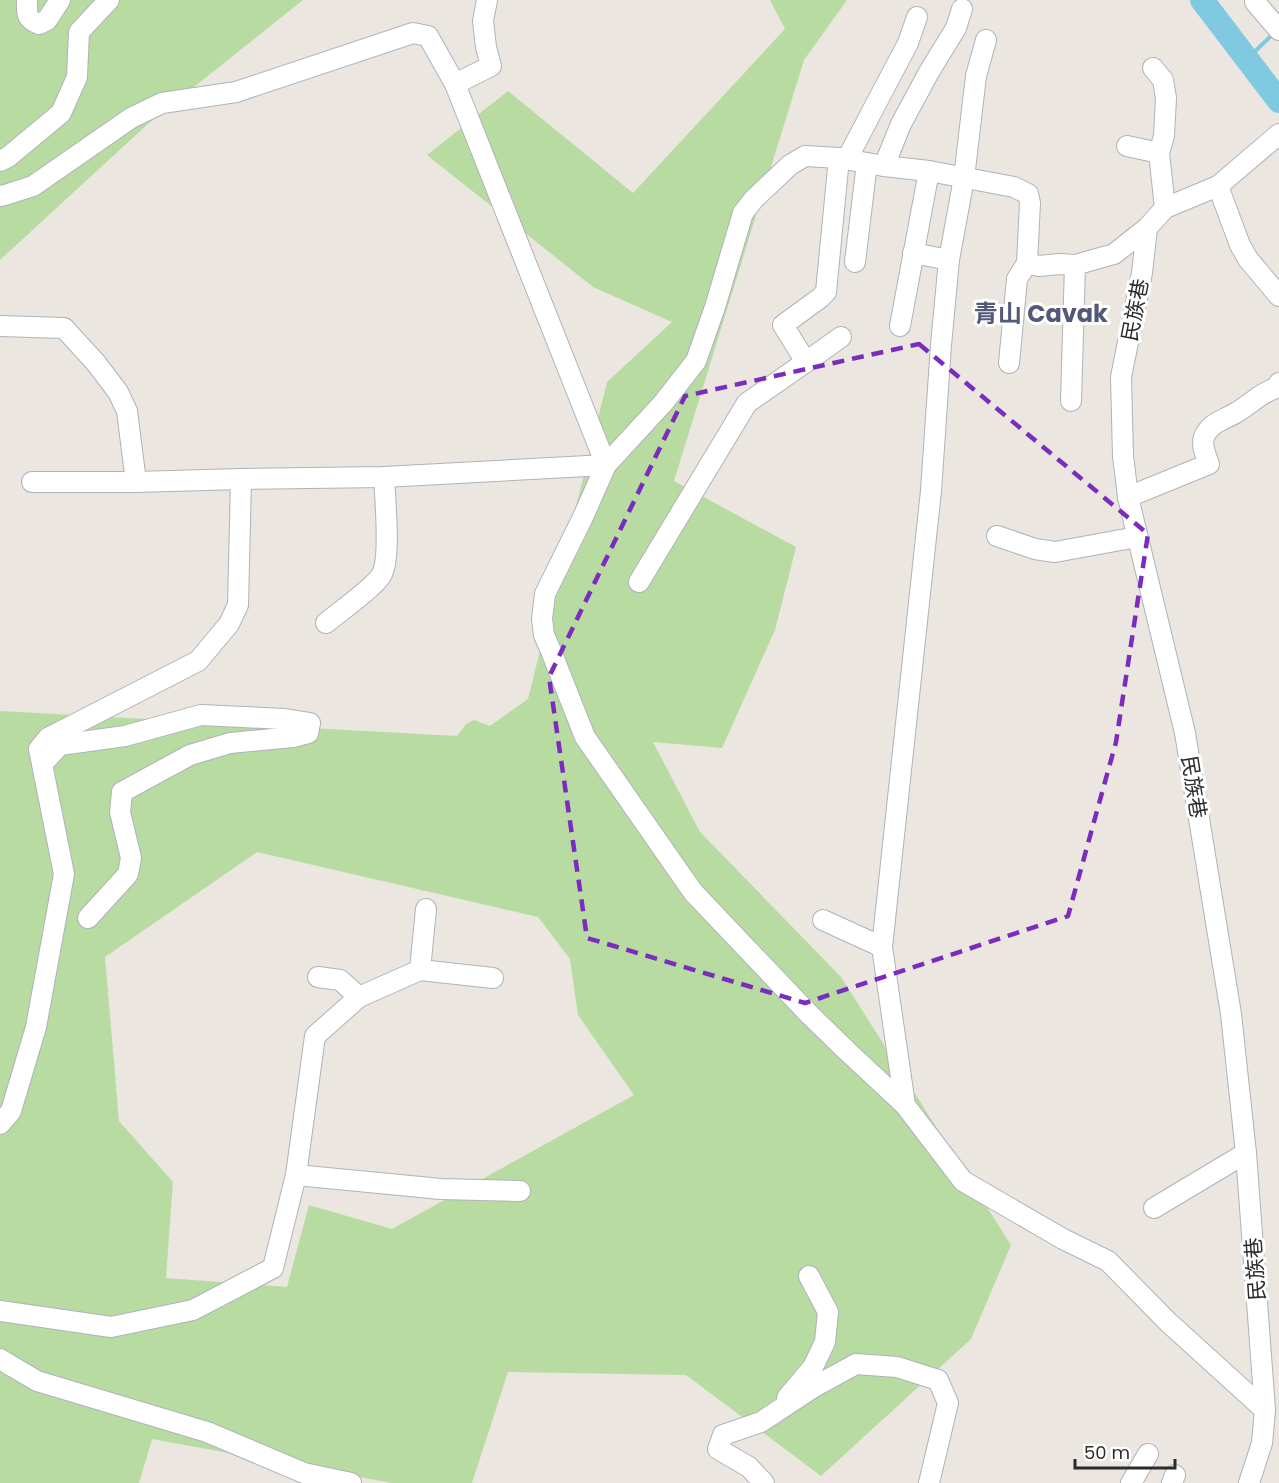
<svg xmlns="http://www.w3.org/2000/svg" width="1279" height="1483" viewBox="0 0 1279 1483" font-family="Poppins,'Noto Sans TC',sans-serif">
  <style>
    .green { fill: #b8dba2; fill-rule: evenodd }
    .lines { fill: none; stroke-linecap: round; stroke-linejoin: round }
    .stream { stroke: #7fcae1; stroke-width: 4 }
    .river { stroke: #7fcae1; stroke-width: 24 }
    .minor-casing { stroke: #b0b2ba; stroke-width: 22 }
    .minor { stroke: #fff; stroke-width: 20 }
    .marked { fill: none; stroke: #7b2cbf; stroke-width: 4.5; stroke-dasharray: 12 8; stroke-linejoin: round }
    .labels { text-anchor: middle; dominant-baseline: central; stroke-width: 6; stroke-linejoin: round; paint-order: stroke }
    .street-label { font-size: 21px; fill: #2b2b2b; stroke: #fff }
    .quarter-label { font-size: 24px; font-weight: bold; fill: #515977; stroke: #fff }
  </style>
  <rect width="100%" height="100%" fill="#ebe6df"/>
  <g class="green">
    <polygon points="0,0 303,0 150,122 0,260"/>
    <path d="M770 0H847L804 60 674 481 796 547 775 630 722 748 653 742 700 832 841 977 1011 1245 971 1339 821 1476 686 1375 508 1372 472 1483H392L152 1439 139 1483H0V711L457 736 466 724 474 720 490 726 528 699 607 382 672 322 593 287 427 155 508 91 633 193 785 29ZM257 852 538 917 570 959 578 1015 634 1095 392 1229 309 1205 287 1287 166 1278 173 1182 119 1121 105 957Z"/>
  </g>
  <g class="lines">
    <polyline class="stream" points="1247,59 1274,33"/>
    <polyline class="river" points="1202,0 1279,101"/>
    <defs>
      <g id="minor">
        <path d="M27 0C27 13 25 19 39 24L47 20 60 0"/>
        <polyline points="1257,0 1255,2 1279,30"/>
        <polyline points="986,40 976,76 964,178 949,260 941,345 931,491 882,947 905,1105 963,1181 1063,1239 1108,1261 1168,1322 1265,1410"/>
        <polyline points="1153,68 1163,80 1166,98 1164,136 1159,153 1165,208"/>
        <polyline points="455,84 491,66 486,47 483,21 487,0"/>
        <polyline points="1127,146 1159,153"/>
        <polyline points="847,159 908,43 917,17"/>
        <polyline points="0,161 8,157 61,113 77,77 79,32 109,0"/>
        <polyline points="884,166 901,124 929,72 956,28 962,9"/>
        <polyline points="1218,186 1240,245 1248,259 1279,296"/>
        <polyline points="0,196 5,195 33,186 131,118 162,103 236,92 413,33 428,36 455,84 606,465 583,517 545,594 542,619 544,635 551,651 585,737 693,892 807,1012 847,1051 905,1105"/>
        <polyline points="913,253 949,260"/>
        <polyline points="855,262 867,163"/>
        <polyline points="0,326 64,328 96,363 118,392 127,411 136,482 241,479 384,477 606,465 664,402 696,361 715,307 743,213 754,199 790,165 805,156 839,158 884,166 929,171 1014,187 1028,194 1030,203 1027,263 1039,266 1060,264 1075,265 1114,254 1147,228"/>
        <polyline points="900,326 929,171"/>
        <polyline points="806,362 841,337"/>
        <polyline points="1009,363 1017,279 1027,263"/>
        <polyline points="1071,401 1075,265"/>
        <polyline points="32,482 136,482"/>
        <path d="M1128 497 1209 464C1206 456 1201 446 1204 437 1210 422 1225 420 1237 412 1251 404 1260 393 1276 388L1279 383"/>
        <polyline points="997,536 1035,549 1055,552 1137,537"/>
        <polyline points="639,582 747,403 806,362 783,325 820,298 826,292 839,158"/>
        <path d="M326 623C338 613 376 586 382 574 391 556 385 500 384 477"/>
        <polyline points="47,759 60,745 125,736 201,715 285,719 310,723 308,733 293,737 230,743 190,755 122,792 120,812 131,858 128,874 88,918"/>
        <polyline points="823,920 882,947"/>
        <polyline points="420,970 426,909"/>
        <polyline points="318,977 340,980 359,997"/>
        <polyline points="0,1124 11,1111 36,1027 64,874 39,749 48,738 198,661 229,624 238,605 241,479"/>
        <polyline points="296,1175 441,1189 520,1191"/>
        <polyline points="1154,1208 1246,1153"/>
        <polyline points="0,1311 111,1327 193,1310 273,1268 296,1175 315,1036 359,997 420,970 493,978"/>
        <polyline points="0,1359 37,1381 207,1432 304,1473 351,1483"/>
        <polyline points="787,1398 813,1367 825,1342 828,1312 809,1276"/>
        <polyline points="764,1483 749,1467 718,1449 723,1435 761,1422 814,1387 856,1364 897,1367 938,1380 948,1403 929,1483"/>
        <polyline points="1131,1483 1148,1454"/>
        <polyline points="1172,1483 1175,1475"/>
        <polyline points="1249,1483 1262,1443 1265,1410 1246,1153 1231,1014 1185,733 1128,497 1123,456 1121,377 1142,273 1147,228 1165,208 1218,186 1279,134"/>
      </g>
    </defs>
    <use href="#minor" class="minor-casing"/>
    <use href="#minor" class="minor"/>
  </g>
  <path class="marked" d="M919 344 1148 534 1116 742 1068 916 805 1003 587 938 549 677 685 396Z"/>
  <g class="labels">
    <g class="street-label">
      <text transform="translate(1135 310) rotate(-79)">民族巷</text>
      <text transform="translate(1194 787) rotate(81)">民族巷</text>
      <text transform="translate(1255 1269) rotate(-94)">民族巷</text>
    </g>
    <g class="quarter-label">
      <text x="1041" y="313">青山 Cavak</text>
    </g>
  </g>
  <path d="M1075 1459v9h100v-9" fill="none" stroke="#2b2b2b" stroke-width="3"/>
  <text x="1084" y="1459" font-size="18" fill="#2b2b2b" stroke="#ffffff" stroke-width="4.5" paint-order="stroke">50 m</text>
</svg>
